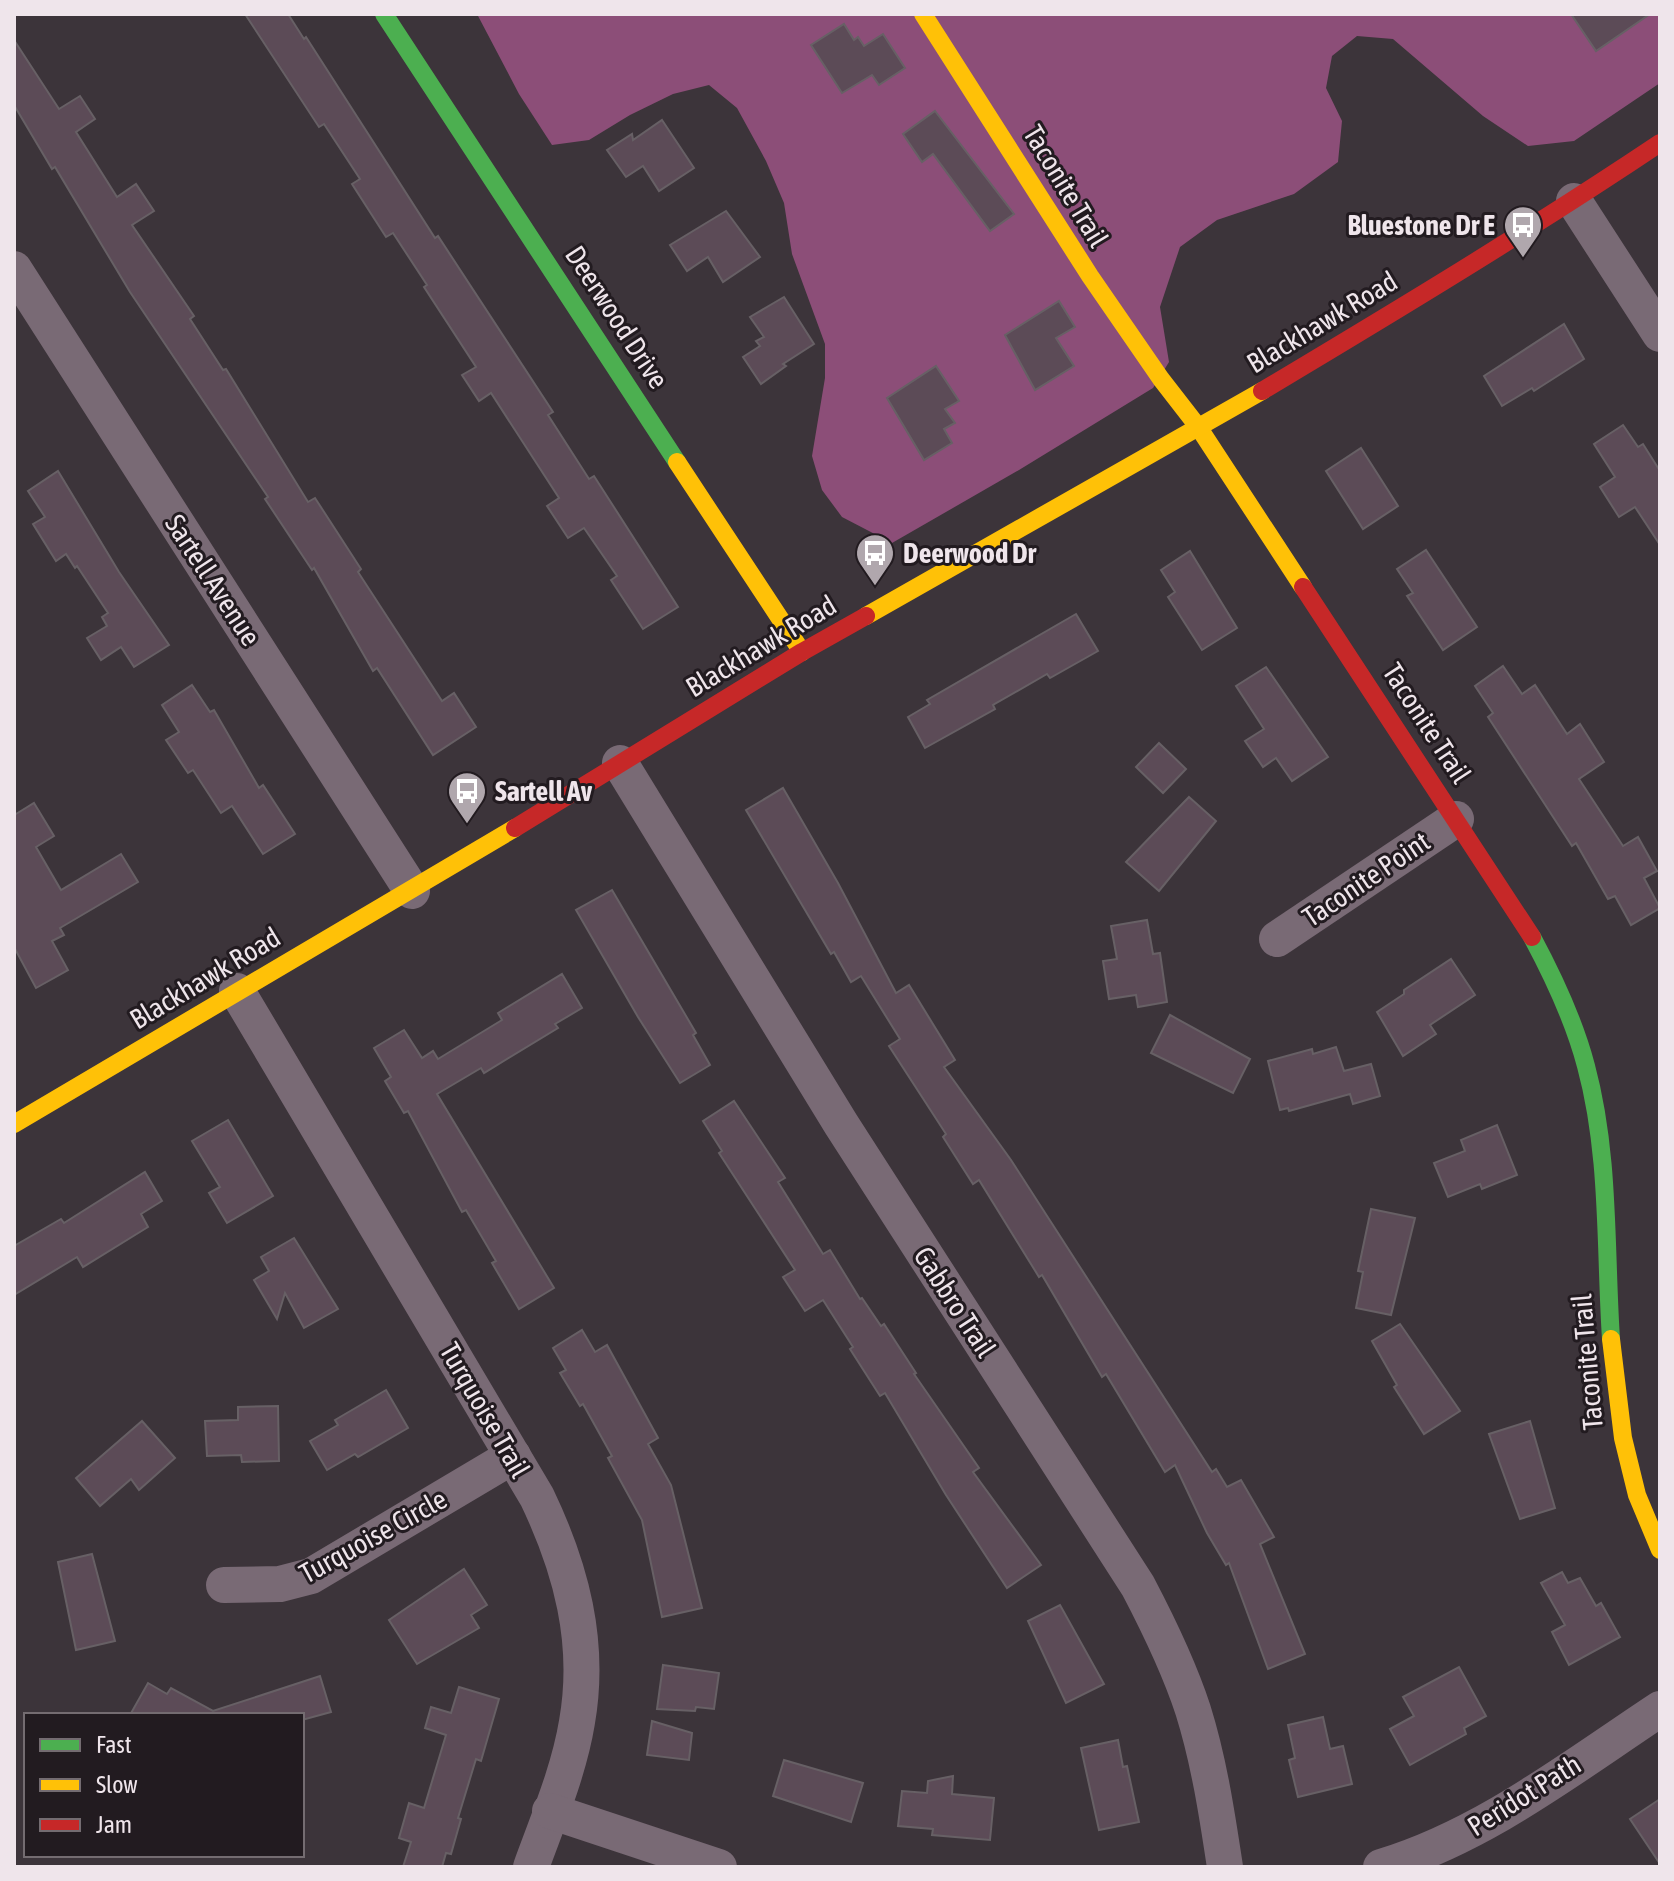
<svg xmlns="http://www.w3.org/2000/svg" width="1674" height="1881" viewBox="0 0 1674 1881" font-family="'Asap Condensed',sans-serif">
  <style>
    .forest { fill: #8c4e78 }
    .building { fill: #5c4b57; stroke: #676065; stroke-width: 2 }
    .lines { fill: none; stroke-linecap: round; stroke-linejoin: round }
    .street { stroke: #796a75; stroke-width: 36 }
    .fast { stroke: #4caf50; stroke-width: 18 }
    .slow { stroke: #ffc107; stroke-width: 18 }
    .jam { stroke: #c62828; stroke-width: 18 }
    .labels { text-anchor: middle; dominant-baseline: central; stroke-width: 6; stroke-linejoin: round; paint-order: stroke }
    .street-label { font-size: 28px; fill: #efe5eb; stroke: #221b20 }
    .poi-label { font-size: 28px; font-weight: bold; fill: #efe5eb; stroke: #221b20; text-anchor: start }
  </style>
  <rect width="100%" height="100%" fill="#3c343a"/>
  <polygon class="forest" points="477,14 1660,14 1660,83 1574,141 1528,146 1483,116 1393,39 1357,36 1332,56 1326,88 1342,121 1338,162 1294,194 1217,220 1180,247 1160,307 1169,362 1153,388 1019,470 892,543 842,517 822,490 812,456 825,378 825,344 792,254 784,203 766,161 737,108 709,85 673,94 630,115 589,140 552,145 519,94"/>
  <g class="building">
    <polygon points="245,14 288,14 304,39 306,37 435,238 438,236 553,412 548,415 589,479 594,476 678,607 643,629 611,580 617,576 584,528 568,538 547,506 559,498 491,393 479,401 462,375 476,367 424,287 427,285 393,233 386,237 352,184 360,179 324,124 319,127"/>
    <polygon points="1571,14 1650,14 1596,51"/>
    <polygon points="844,24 854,40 858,37 864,46 883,34 905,68 879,85 872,75 842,93 811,45"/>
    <polygon points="14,40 59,109 80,96 95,119 76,132 117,197 136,184 154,211 132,225 194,316 190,319 223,370 226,369 308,502 315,498 361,569 358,572 442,701 454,693 476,727 433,755 377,668 373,671 314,568 312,570 265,499 268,497 130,292 55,167 52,169 14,105"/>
    <polygon points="935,111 1014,214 990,231 933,154 922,162 903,134"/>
    <polygon points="662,120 694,168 659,191 643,166 626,177 607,150 632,134 633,140"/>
    <polygon points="726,211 760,257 723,282 708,257 687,271 670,245"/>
    <polygon points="784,297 814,344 783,364 786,366 761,384 743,357 760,346 756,341 764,337 750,317"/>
    <polygon points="1059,301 1075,327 1056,338 1074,366 1035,390 1005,335"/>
    <polygon points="1564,324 1584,359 1534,391 1532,388 1502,406 1484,376"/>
    <polygon points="936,366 959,401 945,409 955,423 944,429 952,443 924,460 887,398"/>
    <polygon points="1623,425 1638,447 1643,444 1660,471 1660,545 1635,507 1619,517 1600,487 1615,477 1594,444"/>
    <polygon points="1361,448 1398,506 1363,529 1326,471"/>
    <polygon points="58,471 119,572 169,645 134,667 121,647 101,660 87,638 107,626 102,617 108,613 77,566 75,568 66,554 56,561 33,524 45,517 28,491"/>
    <polygon points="1426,550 1477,627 1443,650 1407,596 1413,593 1397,569"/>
    <polygon points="1190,551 1237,628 1202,650 1168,597 1175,592 1161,570"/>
    <polygon points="1076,614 1098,651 1050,678 1047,674 993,705 995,709 925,748 908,717 930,704 927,700"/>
    <polygon points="1503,666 1522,694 1535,685 1567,734 1580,724 1604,762 1579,779 1623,846 1638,837 1657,871 1644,878 1660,908 1631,925 1615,896 1608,899 1576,843 1572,846 1488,717 1493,713 1475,686"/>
    <polygon points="1266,667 1328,757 1292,781 1276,758 1263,767 1245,741 1264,729 1236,686"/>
    <polygon points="192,685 210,712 214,710 259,788 263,785 295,834 263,854 232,806 221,813 193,770 188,773 166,740 179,732 162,705"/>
    <polygon points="1159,743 1186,769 1163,793 1136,767"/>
    <polygon points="783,788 838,883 896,993 909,985 955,1060 944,1067 1011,1160 1212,1472 1216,1469 1227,1487 1241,1480 1274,1537 1260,1544 1305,1654 1268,1669 1229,1563 1226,1565 1207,1533 1175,1465 1165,1472 1106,1374 1102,1377 1042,1275 1039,1277 979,1180 973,1184 943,1137 946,1134 889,1046 900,1039 861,976 851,982 834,952 831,954 746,810"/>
    <polygon points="1189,797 1216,821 1159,891 1126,862"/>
    <polygon points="34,803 54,836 36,847 61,890 121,854 138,882 60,928 64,935 52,941 68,970 36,988 14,947 14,811 16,814"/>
    <polygon points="612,890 696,1033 693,1035 710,1065 680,1083 638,1017 576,910"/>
    <polygon points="1147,920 1153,954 1160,953 1167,1002 1138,1007 1136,995 1109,999 1103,961 1117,959 1111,926"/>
    <polygon points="1451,959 1475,995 1430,1025 1436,1034 1403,1056 1377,1012 1404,994 1404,990"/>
    <polygon points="562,974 582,1008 555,1024 558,1028 484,1073 481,1068 437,1094 554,1288 519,1309 492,1263 496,1261 466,1210 462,1212 408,1111 404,1113 385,1081 391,1077 374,1048 404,1030 422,1058 433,1051 438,1059 502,1020 498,1013"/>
    <polygon points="1170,1015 1250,1059 1233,1093 1151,1053"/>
    <polygon points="1336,1047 1344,1071 1371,1064 1380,1096 1353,1104 1350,1094 1289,1111 1288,1108 1280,1110 1268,1061 1312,1049 1313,1054"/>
    <polygon points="734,1101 785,1178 778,1182 823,1254 830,1250 860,1299 862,1298 881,1326 884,1324 916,1373 914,1374 979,1468 973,1472 1041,1565 1007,1588 946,1495 885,1393 880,1396 850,1349 853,1347 823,1300 805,1311 783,1277 795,1270 719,1153 722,1151 703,1121"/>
    <polygon points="228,1120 273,1196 227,1223 209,1193 220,1187 192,1141"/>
    <polygon points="1497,1125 1517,1175 1482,1189 1480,1184 1448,1197 1434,1163 1465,1151 1461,1140"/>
    <polygon points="145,1172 162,1201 141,1214 148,1227 83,1267 77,1257 14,1295 14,1246 61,1219 64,1223"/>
    <polygon points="1371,1209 1415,1218 1391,1315 1356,1308 1363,1272 1358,1271"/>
    <polygon points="294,1238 338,1309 304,1328 285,1293 277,1319 254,1280 269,1271 261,1257"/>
    <polygon points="1400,1324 1460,1411 1424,1434 1394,1387 1397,1385 1372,1341"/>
    <polygon points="582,1330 595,1352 607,1345 658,1438 648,1444 671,1485 702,1608 662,1617 642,1520 608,1458 612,1456 583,1404 580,1406 560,1373 566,1370 553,1348"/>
    <polygon points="386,1390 408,1428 358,1457 355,1454 327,1470 310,1441 338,1425 335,1420"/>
    <polygon points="278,1406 279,1461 242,1462 241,1455 207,1456 205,1421 238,1420 238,1407"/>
    <polygon points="142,1421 175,1458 139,1490 131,1479 100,1506 76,1478"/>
    <polygon points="1530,1421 1555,1508 1520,1519 1489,1434"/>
    <polygon points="92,1554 115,1641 76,1650 58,1562"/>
    <polygon points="464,1569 487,1605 471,1615 479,1628 417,1664 389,1620"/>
    <polygon points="1562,1572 1568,1583 1580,1578 1596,1606 1601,1603 1620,1637 1569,1665 1552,1632 1565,1625 1541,1583"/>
    <polygon points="1060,1605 1104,1684 1066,1703 1028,1621"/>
    <polygon points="663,1665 719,1673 714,1709 696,1707 695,1711 657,1709"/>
    <polygon points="1459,1667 1486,1716 1464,1728 1466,1734 1410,1765 1390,1729 1414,1716 1403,1697"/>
    <polygon points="320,1676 331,1712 302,1720 302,1715 130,1715 148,1683 167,1694 171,1688 213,1711"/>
    <polygon points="459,1687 499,1699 481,1761 476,1759 458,1818 461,1819 451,1854 446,1853 442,1867 403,1867 411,1842 399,1838 409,1803 424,1808 446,1735 425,1728 431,1707 451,1713"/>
    <polygon points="1323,1717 1330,1749 1343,1746 1352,1784 1298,1797 1289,1760 1295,1758 1288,1725"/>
    <polygon points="652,1721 692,1733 689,1760 647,1755"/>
    <polygon points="1118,1740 1123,1767 1127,1766 1139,1822 1099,1830 1081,1748"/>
    <polygon points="784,1760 863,1783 851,1822 773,1796"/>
    <polygon points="953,1776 952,1794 994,1798 990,1840 932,1835 933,1829 898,1826 902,1791 927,1793 928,1781"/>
    <polygon points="1660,1799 1660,1864 1630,1819"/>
  </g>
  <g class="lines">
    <g class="street">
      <polyline points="1574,201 1660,334"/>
      <polyline points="14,269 412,891"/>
      <path d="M620 763 841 1124 1138 1586C1159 1626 1179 1667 1193 1710 1209 1761 1217 1814 1225 1867"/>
      <polyline points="1277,939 1456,819"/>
      <path d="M237 991 537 1497C571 1568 591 1642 577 1722 569 1771 548 1820 531 1867"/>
      <polyline points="224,1585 280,1584 311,1576 513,1456"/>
      <polyline points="550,1811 719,1867"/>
      <path d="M1381 1867C1484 1836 1572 1767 1660 1709"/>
    </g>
    <g class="fast">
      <polyline points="384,14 677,462"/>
      <path d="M1532 937C1554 978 1574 1020 1586 1066 1610 1155 1605 1248 1611 1339"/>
    </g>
    <g class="slow">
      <polyline points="923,14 1090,276 1161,379 1199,428 1303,587"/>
      <polyline points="677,462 802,652"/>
      <polyline points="866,616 1262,391"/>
      <polyline points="14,1124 515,828"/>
      <polyline points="1611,1339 1623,1438 1637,1495 1660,1550"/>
    </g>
    <g class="jam">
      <path d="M1262 391C1396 311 1530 230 1660 143"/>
      <polyline points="1303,587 1532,937"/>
      <polyline points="515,828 802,652 866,616"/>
    </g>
  </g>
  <defs>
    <symbol id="bus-pin" viewBox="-11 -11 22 30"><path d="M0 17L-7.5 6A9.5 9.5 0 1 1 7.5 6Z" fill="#b0a7ad" stroke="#221b20"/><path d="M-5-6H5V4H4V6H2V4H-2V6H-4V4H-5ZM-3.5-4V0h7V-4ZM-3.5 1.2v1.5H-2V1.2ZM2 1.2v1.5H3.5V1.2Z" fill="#fff"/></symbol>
  </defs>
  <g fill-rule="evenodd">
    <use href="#bus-pin" x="1501" y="203" width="44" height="60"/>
    <use href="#bus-pin" x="853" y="531" width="44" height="60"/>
    <use href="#bus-pin" x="445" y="769" width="44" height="60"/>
  </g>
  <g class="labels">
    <g class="street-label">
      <text transform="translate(1066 186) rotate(59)">Taconite Trail</text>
      <text transform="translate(617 317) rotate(57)">Deerwood Drive</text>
      <text transform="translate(1322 322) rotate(-31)">Blackhawk Road</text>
      <text transform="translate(213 580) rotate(57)">Sartell Avenue</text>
      <text transform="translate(761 646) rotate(-31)">Blackhawk Road</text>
      <text transform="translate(1427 723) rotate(57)">Taconite Trail</text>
      <text transform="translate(1366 879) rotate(-34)">Taconite Point</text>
      <text transform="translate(205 978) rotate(-31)">Blackhawk Road</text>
      <text transform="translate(955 1302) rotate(57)">Gabbro Trail</text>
      <text transform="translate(1587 1362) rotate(-95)">Taconite Trail</text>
      <text transform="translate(485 1410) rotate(60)">Turquoise Trail</text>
      <text transform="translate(373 1536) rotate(-29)">Turquoise Circle</text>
      <text transform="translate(1524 1795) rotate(-32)">Peridot Path</text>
    </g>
    <g class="poi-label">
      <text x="1495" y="225" text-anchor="end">Bluestone Dr E</text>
      <text x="903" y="553">Deerwood Dr</text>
      <text x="495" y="791">Sartell Av</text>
    </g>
  </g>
  <rect width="1674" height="1881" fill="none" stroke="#efe5eb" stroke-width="32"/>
  <rect x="24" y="1713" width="280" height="144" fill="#221b20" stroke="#746c71" stroke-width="2"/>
  <rect x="40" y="1739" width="40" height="12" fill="#4caf50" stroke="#746c71" stroke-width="2"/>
  <text x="96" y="1753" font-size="24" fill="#efe5eb">Fast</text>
  <rect x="40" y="1779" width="40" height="12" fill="#ffc107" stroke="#746c71" stroke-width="2"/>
  <text x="96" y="1793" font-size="24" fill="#efe5eb">Slow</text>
  <rect x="40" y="1819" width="40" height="12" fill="#c62828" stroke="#746c71" stroke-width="2"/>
  <text x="96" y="1833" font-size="24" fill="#efe5eb">Jam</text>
</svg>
